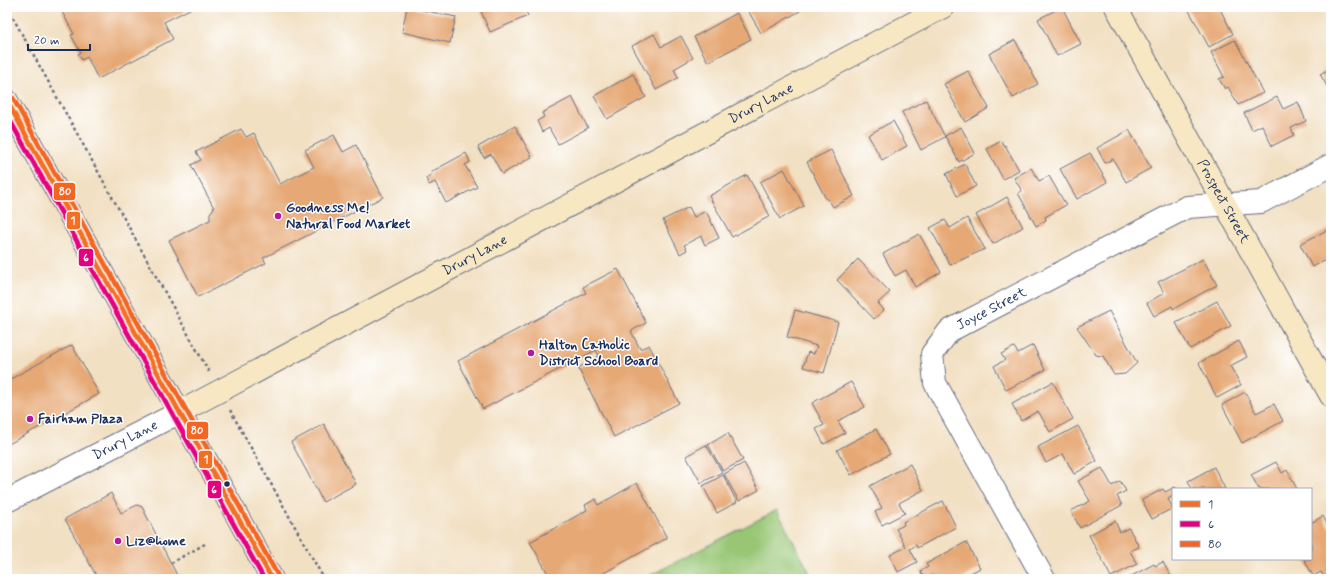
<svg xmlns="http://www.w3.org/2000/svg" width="1338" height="586" viewBox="0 0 1338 586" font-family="Mynerve,sans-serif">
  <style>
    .green { fill: #98c674; stroke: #5a7a69 }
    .building { fill: #e6a875 }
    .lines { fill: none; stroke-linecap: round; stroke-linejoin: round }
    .street-casing { stroke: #666d81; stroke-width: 24 }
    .secondary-casing { stroke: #666d81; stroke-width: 24 }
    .path { stroke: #666d81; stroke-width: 2.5; stroke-dasharray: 3 3; stroke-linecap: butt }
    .street { stroke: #fff; stroke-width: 22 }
    .secondary { stroke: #f7e8c3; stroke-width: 22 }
    .bus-1-casing { stroke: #fff; stroke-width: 8 }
    .bus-2-casing { stroke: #fff; stroke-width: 8 }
    .bus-3-casing { stroke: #fff; stroke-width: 8 }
    .bus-1 { stroke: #f26f23; stroke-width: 5 }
    .bus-2 { stroke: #e5007d; stroke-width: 5 }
    .bus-3 { stroke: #f26522; stroke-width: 5 }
    .poi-dot { fill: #b5179e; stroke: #fff; stroke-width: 1.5 }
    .bus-dot { fill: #1b2f5e; stroke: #fff; stroke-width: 1.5 }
    .labels { text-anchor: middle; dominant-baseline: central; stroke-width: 3; stroke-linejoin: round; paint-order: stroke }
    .street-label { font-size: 14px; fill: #1b2f5e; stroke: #fff }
    .poi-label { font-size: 14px; font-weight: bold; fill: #1b2f5e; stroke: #fff; text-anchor: start }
    .line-badge { stroke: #fff; stroke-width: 1.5 }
    .badge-label { font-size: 11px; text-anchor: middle; font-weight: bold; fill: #fff }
  </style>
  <rect width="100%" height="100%" fill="#fff"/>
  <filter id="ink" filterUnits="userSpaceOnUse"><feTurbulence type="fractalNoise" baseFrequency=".025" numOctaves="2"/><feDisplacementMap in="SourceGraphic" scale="8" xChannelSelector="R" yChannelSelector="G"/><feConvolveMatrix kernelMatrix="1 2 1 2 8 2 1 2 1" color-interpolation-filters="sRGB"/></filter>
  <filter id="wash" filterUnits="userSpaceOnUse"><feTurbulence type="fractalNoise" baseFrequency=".012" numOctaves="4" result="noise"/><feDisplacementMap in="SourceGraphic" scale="16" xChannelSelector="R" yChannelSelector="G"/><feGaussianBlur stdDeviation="0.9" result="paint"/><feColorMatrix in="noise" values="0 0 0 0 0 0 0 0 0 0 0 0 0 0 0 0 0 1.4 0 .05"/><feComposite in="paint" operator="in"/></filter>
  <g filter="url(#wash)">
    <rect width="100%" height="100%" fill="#f2e0c3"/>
    <polygon class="green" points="777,510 813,579 643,579"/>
    <g id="blocks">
      <g class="building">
        <polygon points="72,7 194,7 164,22 173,39 98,79 87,57 82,60 78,54 81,53 71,35 74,34 62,12"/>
        <polygon points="407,7 456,17 450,43 402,32"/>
        <polygon points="479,7 524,7 528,16 490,32"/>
        <polygon points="746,7 798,7 800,11 761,33"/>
        <polygon points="1062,7 1081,44 1057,56 1038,19"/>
        <polygon points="1187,7 1219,7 1233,34 1209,47"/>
        <polygon points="737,13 751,39 708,62 694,37"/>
        <polygon points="654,34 661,47 681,36 693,58 674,69 678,78 656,90 632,46"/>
        <polygon points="1015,40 1038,84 1013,98 989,54"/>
        <polygon points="1235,40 1263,93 1238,105 1228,87 1225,89 1219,79 1224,77 1211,52"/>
        <polygon points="1331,68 1331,93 1320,74"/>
        <polygon points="968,71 989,108 965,122 944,84"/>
        <polygon points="633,74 646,97 607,119 594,96"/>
        <polygon points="572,97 588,128 558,144 549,128 542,132 537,121 544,117 542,113"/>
        <polygon points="1277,97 1283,109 1298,102 1306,121 1291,128 1294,135 1272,146 1262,125 1252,130 1244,113"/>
        <polygon points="926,100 945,137 921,150 902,112"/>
        <polygon points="893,121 907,146 882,160 868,135"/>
        <polygon points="515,126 532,157 502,174 491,154 484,158 478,147"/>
        <polygon points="961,127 975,153 959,162 945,136"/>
        <polygon points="241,129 246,137 254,133 280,184 314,167 305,150 334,135 343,152 356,145 383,197 263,258 266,263 198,297 169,240 210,220 210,213 214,208 191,165 201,160 196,152"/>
        <polygon points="1129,130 1151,168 1126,182 1113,159 1105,163 1097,148"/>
        <polygon points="1001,141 1004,146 1005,145 1019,170 1003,179 987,149"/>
        <polygon points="831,150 854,196 833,207 828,199 826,199 807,162"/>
        <polygon points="466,153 470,162 465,165 477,187 446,203 435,182 429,185 426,178 432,174 431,172"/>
        <polygon points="1090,153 1107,182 1077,199 1060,169"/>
        <polygon points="965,164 976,186 957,196 946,174"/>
        <polygon points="1031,168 1039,181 1049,176 1066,205 1045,217 1046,220 1036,226 1018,193 1022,191 1014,178"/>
        <polygon points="784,169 804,206 780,219 760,182"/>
        <polygon points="747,175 770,216 732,237 709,196"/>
        <polygon points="1007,197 1023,227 993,244 976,215"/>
        <polygon points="689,207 694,217 706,211 719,238 705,245 701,236 684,245 687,250 680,254 663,220"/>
        <polygon points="967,218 985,249 950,265 930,228 945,220 950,228"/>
        <polygon points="1331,228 1331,258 1312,267 1300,244"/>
        <polygon points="919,234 941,272 915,287 906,270 895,276 883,254"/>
        <polygon points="858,259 890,292 878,303 884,310 874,319 837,280"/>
        <polygon points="1203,259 1217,285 1173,309 1172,306 1154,316 1147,303 1164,293 1158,282"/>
        <polygon points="618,269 646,323 631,331 640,349 649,345 679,403 614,437 578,368 599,356 596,350 483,409 458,361 586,293 583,287"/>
        <polygon points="1217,301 1231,326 1190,349 1176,323"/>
        <polygon points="795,310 838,322 824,373 803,367 808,352 814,354 817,346 787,337"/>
        <polygon points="1109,311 1137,363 1125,374 1114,375 1103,356 1096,355 1077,327"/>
        <polygon points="1239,341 1247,357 1230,366 1241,385 1217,398 1199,363"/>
        <polygon points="72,345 99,394 7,445 7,381"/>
        <polygon points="1033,345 1045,370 1006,390 994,366 1005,360 1001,354 1014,347 1018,353"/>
        <polygon points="851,382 865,407 838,421 845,433 824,444 816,429 824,425 812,403"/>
        <polygon points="1053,382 1073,419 1050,432 1038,411 1021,421 1012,404"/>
        <polygon points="1245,392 1256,413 1274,404 1283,421 1242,443 1222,405"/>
        <polygon points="324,424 356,484 323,502 291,442"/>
        <polygon points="1078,426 1097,461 1074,474 1063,454 1046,463 1038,447"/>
        <polygon points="876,429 890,454 851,475 837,450"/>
        <polygon points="728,433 743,460 723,471 708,445"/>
        <polygon points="706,445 722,472 701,483 686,456"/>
        <polygon points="1276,462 1282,473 1287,470 1297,489 1259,489 1251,475"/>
        <polygon points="744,463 759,490 739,501 724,474"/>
        <polygon points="910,464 923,490 899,503 905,513 882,525 875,512 882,508 870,486"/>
        <polygon points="1214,467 1225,489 1192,489 1188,481"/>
        <polygon points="1102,468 1112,486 1120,481 1126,491 1117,496 1122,505 1080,528 1071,511 1090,501 1078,481"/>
        <polygon points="723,475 737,502 717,513 703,486"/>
        <polygon points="637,483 667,538 593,579 551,579 530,542 587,510 585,505 596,499 598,505"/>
        <polygon points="1175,487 1176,489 1173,489 1173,496 1168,499 1173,508 1152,519 1142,500 1163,489 1165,492"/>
        <polygon points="111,493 121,513 137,505 142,507 179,579 98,579 65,519"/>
        <polygon points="943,501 956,527 917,548 916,545 910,549 917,562 898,572 890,555 906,547 896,529 904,525 903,522"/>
        <polygon points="1323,516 1331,532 1331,578 1329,579 1325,579 1321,572 1313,576 1304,559 1311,559 1311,523"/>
        <polygon points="1115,521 1120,532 1129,528 1139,547 1130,551 1137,564 1111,577 1089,535"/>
        <polygon points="966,542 980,568 960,579 934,579 932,575 925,579 920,571 928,567 926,564"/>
        <polygon points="1163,562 1172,579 1126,579 1154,564 1155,566"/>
      </g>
    </g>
  </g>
  <g filter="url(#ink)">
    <use href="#blocks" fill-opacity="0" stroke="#666d81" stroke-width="1"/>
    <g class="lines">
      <defs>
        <g id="street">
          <path id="s1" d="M7 501 180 412"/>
          <path id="s2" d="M1044 579 935 383 932 354 949 331 1187 207 1261 202 1331 165"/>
        </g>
        <g id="secondary">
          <path id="s3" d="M1116 7 1331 396"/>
          <polyline points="7,101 272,579"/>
          <path id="s4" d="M180 412 943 7"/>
        </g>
      </defs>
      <use href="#street" class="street-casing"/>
      <use href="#secondary" class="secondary-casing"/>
      <g class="path">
        <polyline points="7,7 209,372"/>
        <polyline points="230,410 324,579"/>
        <polyline points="171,563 205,544"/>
      </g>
      <use href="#street" class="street"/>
      <use href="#secondary" class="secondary"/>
      <defs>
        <polyline id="bus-1" points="7,101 272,579"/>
        <polyline id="bus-2" points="7,115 264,579"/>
        <polyline id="bus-3" points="13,98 278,576"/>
      </defs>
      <use href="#bus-1" class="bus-1-casing"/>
      <use href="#bus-2" class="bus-2-casing"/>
      <use href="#bus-3" class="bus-3-casing"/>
      <use href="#bus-1" class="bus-1"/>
      <use href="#bus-2" class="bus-2"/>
      <use href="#bus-3" class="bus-3"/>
    </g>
  </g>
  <g class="poi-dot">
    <circle cx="278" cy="216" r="4"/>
    <circle cx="531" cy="353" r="4"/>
    <circle cx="30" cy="419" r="4"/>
    <circle cx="118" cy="541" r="4"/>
  </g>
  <circle class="bus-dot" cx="227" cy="484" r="3.5"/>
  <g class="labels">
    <g class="street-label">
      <text stroke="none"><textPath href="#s4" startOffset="658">Drury Lane</textPath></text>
      <text stroke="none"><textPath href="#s3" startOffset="222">Prospect Street</textPath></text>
      <text stroke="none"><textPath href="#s4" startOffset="334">Drury Lane</textPath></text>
      <text stroke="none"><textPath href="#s2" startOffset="330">Joyce Street</textPath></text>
      <text stroke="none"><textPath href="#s1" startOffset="133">Drury Lane</textPath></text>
    </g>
    <g class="poi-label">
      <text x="286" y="208">Goodness Me!<tspan x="286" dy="16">Natural Food Market</tspan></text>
      <text x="539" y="345">Halton Catholic<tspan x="539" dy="16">District School Board</tspan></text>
      <text x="38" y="419">Fairham Plaza</text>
      <text x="126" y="541">Liz@home</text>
    </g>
  </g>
  <g class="line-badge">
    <rect x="53" y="182" width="23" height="19" rx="4" fill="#f26522"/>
    <rect x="66" y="211" width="15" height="19" rx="4" fill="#f26f23"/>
    <rect x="78" y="248" width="16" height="19" rx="4" fill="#e5007d"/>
    <rect x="186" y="421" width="23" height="19" rx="4" fill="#f26522"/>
    <rect x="198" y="450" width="15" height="19" rx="4" fill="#f26f23"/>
    <rect x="207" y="480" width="15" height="19" rx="4" fill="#e5007d"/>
  </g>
  <g class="badge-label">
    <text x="65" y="195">80</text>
    <text x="73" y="224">1</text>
    <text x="86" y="261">6</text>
    <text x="197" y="434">80</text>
    <text x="206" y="463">1</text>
    <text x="214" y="493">6</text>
  </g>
  <rect width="1338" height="586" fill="none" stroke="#fff" stroke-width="24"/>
  <rect x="1172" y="488" width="140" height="72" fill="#ffffff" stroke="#a4acbf"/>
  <rect x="1180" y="501" width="20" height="6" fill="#f26f23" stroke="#a4acbf"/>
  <text x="1208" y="508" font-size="12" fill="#1b2f5e">1</text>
  <rect x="1180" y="521" width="20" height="6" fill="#e5007d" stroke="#a4acbf"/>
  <text x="1208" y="528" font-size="12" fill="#1b2f5e">6</text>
  <rect x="1180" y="541" width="20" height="6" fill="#f26522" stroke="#a4acbf"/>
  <text x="1208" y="548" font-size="12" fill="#1b2f5e">80</text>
  <path d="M28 44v6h62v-6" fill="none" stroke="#1b2f5e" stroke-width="2"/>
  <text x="34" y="44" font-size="12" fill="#1b2f5e" stroke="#ffffff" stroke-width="3" paint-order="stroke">20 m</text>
</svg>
